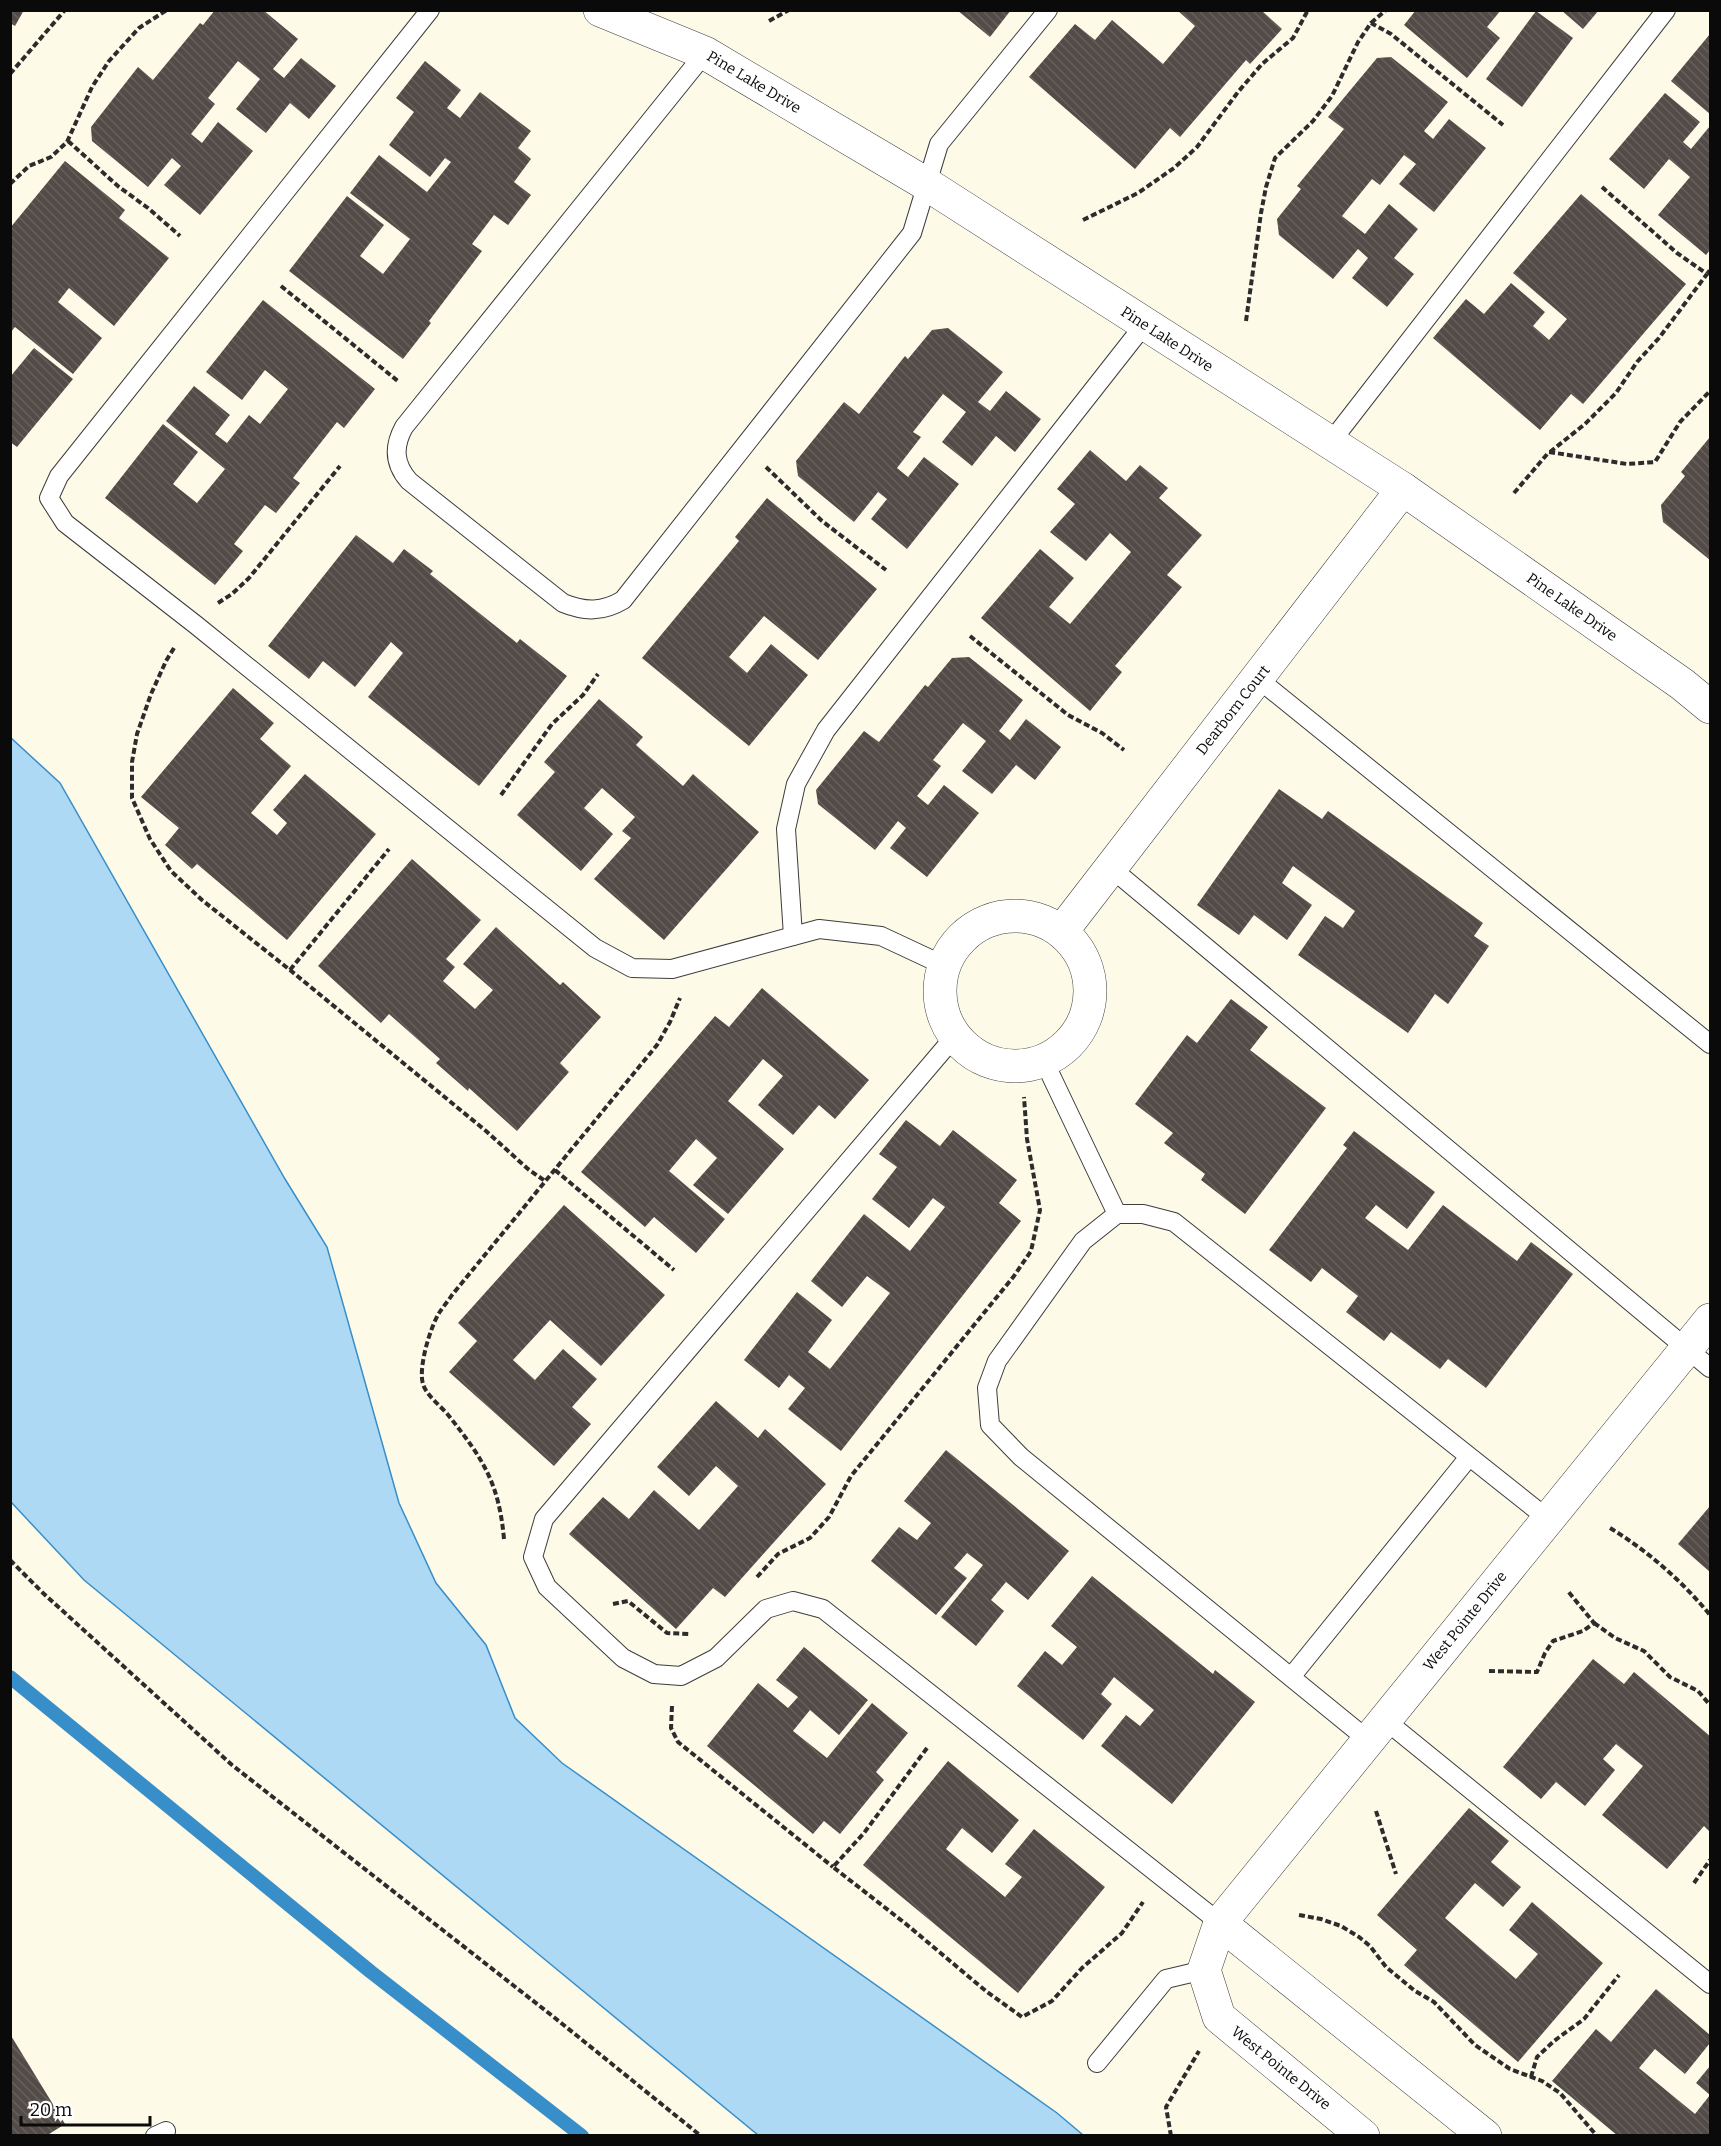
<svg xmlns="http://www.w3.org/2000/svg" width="1721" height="2146" viewBox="0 0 1721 2146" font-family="Bitter,serif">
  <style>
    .water { fill: #aed9f4; stroke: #388ec8; stroke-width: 1.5 }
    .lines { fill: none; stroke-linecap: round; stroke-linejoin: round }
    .stream { stroke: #388ec8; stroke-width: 14 }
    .building { fill: url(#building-back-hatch) }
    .lane-casing { stroke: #3d3d3d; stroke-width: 20 }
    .street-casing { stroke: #3d3d3d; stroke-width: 34 }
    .path { stroke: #2c2c2c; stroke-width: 4; stroke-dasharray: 6 3; stroke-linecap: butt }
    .lane { stroke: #fff; stroke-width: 18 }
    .street { stroke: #fff; stroke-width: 33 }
    .labels { text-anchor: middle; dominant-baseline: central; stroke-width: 6; stroke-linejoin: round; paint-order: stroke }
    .street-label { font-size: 15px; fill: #0a0a0a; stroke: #fff }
  </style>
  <defs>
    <pattern id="building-back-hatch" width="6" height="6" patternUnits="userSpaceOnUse" patternTransform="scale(1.5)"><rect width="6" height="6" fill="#524b47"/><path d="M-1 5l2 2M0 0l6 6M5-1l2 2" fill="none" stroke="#66605d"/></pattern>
  </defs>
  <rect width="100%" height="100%" fill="#fefae8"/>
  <polygon class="water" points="10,737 60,783 285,1179 327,1247 399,1503 436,1583 486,1645 515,1718 562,1763 1057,2113 1083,2135 758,2135 84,1580 11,1502"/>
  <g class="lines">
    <polyline class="stream" points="10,1677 371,1972 582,2136"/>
  </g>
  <g class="building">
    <polygon points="10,10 24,10 15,26 10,23"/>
    <polygon points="215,10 263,10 298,39 273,69 284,78 301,58 336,86 309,119 290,103 266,133 236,109 260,79 238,61 208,98 215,104 191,134 202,143 218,122 253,151 200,215 164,185 181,166 172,158 148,187 92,141 91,127 138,67 153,80 200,23 203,25"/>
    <polygon points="957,10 1011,10 990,37"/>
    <polygon points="1177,10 1261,10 1282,29 1250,64 1246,60 1180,137 1170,128 1135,169 1029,77 1075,24 1095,40 1112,20 1163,64 1195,26"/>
    <polygon points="1416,10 1501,10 1487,27 1500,38 1467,78 1404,25"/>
    <polygon points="1561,10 1599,10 1583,29"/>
    <polygon points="1536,11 1573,38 1522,107 1486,79"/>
    <polygon points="1710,34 1710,114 1671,81"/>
    <polygon points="1391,57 1448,102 1424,131 1433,139 1449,119 1486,148 1434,212 1399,184 1416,164 1404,155 1380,185 1372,179 1342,216 1365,234 1389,204 1418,229 1394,258 1414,274 1387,307 1352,278 1368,258 1358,249 1333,279 1279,235 1277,219 1301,189 1297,186 1344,129 1328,117 1377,58"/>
    <polygon points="425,61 461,90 447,108 460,118 480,92 531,131 518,148 531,159 514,182 531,195 508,225 494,215 472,244 482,251 429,321 431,323 403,359 289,271 347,196 384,225 360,256 383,274 410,239 350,193 379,155 427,192 451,162 445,158 430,177 389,145 414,112 396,98"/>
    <polygon points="1665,93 1700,122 1683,142 1691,149 1710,126 1710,250 1706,255 1658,215 1690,177 1669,159 1644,189 1609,159"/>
    <polygon points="65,161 125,210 119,218 169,258 114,326 69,288 58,302 102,338 73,374 15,327 10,333 10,228"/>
    <polygon points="1581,194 1686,284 1583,404 1571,394 1540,430 1433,338 1466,299 1484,314 1511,283 1545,312 1533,326 1549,340 1567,319 1513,273"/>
    <polygon points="263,300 375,389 344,428 337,422 293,478 300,483 276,513 265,505 234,544 243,551 215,585 105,498 163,424 198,452 173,484 197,503 225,469 166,421 194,386 230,415 215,434 227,443 249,415 260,424 288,389 265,370 242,400 206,372"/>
    <polygon points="948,328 1003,372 978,402 990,411 1006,391 1041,419 1015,452 996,436 972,466 942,442 966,412 943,394 913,432 921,437 897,468 908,477 924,457 959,484 907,549 871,519 887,499 878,492 854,522 798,476 796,461 844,402 859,414 905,356 908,359 932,330"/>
    <polygon points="34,348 73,379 17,447 10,442 10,377"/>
    <polygon points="1710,437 1710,560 1663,522 1661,505 1685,476 1681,472"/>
    <polygon points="1090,450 1126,481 1140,465 1168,488 1159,498 1202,535 1167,575 1182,587 1115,666 1122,672 1090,711 981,618 1040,549 1074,578 1049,607 1070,624 1131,552 1110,533 1086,561 1050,532 1075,504 1057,489"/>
    <polygon points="767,498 877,589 818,660 764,616 729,657 747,673 771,644 808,675 749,746 642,658 739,541 735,537"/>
    <polygon points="356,535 393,563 404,549 433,571 430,574 517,643 520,639 567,676 479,786 368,697 403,653 391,642 355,687 323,661 309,679 268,646"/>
    <polygon points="969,657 1023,700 999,731 1010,740 1026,719 1061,747 1035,780 1016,765 992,794 962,771 986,741 963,723 933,760 941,766 917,796 928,805 944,785 979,813 927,877 890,848 906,828 898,821 875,850 818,804 816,790 864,731 879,742 925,685 928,687 952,658"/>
    <polygon points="233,688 274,723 260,739 291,766 251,813 277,835 287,823 273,810 305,774 376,834 287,940 197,864 192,869 165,845 179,828 141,797"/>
    <polygon points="599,699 643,737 636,745 683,786 693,774 759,832 664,940 594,879 631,838 622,831 635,817 602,788 584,808 613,834 581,871 517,815 555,772 544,762"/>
    <polygon points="1279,789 1322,819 1328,811 1483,923 1474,936 1489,946 1448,1004 1435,994 1408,1033 1298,955 1325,916 1343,928 1355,911 1293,866 1282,883 1312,905 1287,940 1254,915 1239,935 1197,905"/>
    <polygon points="412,859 481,920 446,959 455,967 443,981 475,1009 493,990 463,964 496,927 560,985 563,982 601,1017 560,1063 569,1072 517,1131 469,1088 468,1091 436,1063 440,1059 389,1014 381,1023 318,966"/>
    <polygon points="762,988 869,1080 835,1119 819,1105 793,1135 758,1105 783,1076 763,1059 728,1101 784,1149 728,1214 693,1185 717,1158 696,1139 669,1171 725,1219 696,1253 654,1217 645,1227 581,1172 715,1016 729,1027"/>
    <polygon points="1231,999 1268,1027 1250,1050 1326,1108 1245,1214 1201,1180 1205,1174 1164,1143 1173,1133 1135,1104 1187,1035 1197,1043"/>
    <polygon points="906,1120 940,1146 953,1130 1017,1180 999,1203 1021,1221 841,1451 788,1409 805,1388 789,1375 779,1388 744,1360 797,1292 832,1320 808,1352 830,1369 890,1293 867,1276 842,1307 811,1281 864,1214 910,1251 945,1207 933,1198 909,1228 872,1199 897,1167 879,1154"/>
    <polygon points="1354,1131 1435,1192 1407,1229 1376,1205 1365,1218 1408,1250 1443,1205 1517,1261 1531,1242 1573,1274 1486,1388 1448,1359 1440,1369 1391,1332 1384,1341 1346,1312 1358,1296 1322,1268 1311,1282 1269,1250 1347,1148 1343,1145"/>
    <polygon points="564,1205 665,1295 601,1366 550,1320 513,1360 535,1380 563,1349 597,1379 572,1407 591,1424 554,1466 449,1372 477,1341 458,1323"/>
    <polygon points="716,1401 758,1438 765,1429 826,1484 725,1597 713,1588 676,1629 569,1534 603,1497 629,1519 654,1490 699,1530 738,1486 716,1466 689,1496 657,1467"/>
    <polygon points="946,1450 1069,1551 1028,1600 1006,1582 991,1600 1004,1611 976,1646 941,1617 983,1565 967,1553 954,1568 967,1578 936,1615 871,1561 899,1527 917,1540 931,1523 904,1501"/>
    <polygon points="1710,1506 1710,1572 1678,1544"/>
    <polygon points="1092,1576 1213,1674 1215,1670 1255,1702 1172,1804 1101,1746 1126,1715 1140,1726 1154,1710 1114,1677 1101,1694 1112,1704 1083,1740 1017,1686 1045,1651 1062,1665 1077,1647 1051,1626"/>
    <polygon points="804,1647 868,1700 839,1735 810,1710 793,1731 827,1758 872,1703 908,1733 876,1772 884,1780 840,1834 824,1821 813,1834 707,1746 758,1683 788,1708 798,1697 776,1680"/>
    <polygon points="1593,1659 1624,1684 1634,1672 1710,1736 1710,1832 1704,1826 1667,1869 1602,1815 1643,1766 1616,1744 1603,1759 1615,1770 1585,1806 1556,1782 1541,1799 1503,1767"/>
    <polygon points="948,1761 1019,1820 992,1853 962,1828 946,1849 1005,1897 1022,1877 1005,1864 1034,1829 1105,1887 1018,1993 863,1865"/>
    <polygon points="1469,1808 1509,1841 1491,1862 1521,1887 1503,1907 1475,1883 1445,1918 1516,1979 1538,1954 1509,1930 1532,1902 1603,1963 1518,2062 1404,1965 1417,1950 1377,1915"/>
    <polygon points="1656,1989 1710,2035 1710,2043 1685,2074 1655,2049 1639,2068 1695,2114 1710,2095 1696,2083 1710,2066 1710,2136 1618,2136 1552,2081 1596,2029 1611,2042"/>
    <polygon points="10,2034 65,2124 46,2136 10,2136"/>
  </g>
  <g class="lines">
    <defs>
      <g id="lane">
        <polyline points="430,10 59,476 49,498 65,523 196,625 595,948 632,968 672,969 819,929 881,936 943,965"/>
        <path d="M705 53 404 427C393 447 394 464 409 481L563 603C585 612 603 612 623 600L912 233 939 144 1048 10"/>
        <polyline points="1330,443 1666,10"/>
        <polyline points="1257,678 1710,1044"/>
        <polyline points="1111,868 1710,1368"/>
        <polyline points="793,936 786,829 796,784 826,730 1144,325"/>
        <polyline points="955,1036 544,1519 533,1557 547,1587 623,1658 654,1674 681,1676 716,1658 766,1609 793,1601 823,1609 1220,1923"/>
        <polyline points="1044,1061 1117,1214"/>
        <polyline points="1291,1677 1469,1457"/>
        <polyline points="1385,1720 1710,1984"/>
        <polyline points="1368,1740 1021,1457 990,1425 987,1388 997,1361 1083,1241 1117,1214 1143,1214 1174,1222 1548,1519"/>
        <polyline points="1097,2063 1166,1979 1204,1970"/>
        <polyline points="155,2136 166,2131"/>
      </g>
      <g id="street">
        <polyline points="600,10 705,53 928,185 1403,489 1682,684 1710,707"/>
        <circle cx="1015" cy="991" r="75"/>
        <polyline points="1062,931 1403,489"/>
        <polyline points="1220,1923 1485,2136"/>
        <polyline points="1363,2136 1219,2017 1204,1970 1220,1923 1710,1320"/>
      </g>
    </defs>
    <use href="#lane" class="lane-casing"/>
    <use href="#street" class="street-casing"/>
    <g class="path">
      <polyline points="769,21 789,10"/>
      <polyline points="1371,23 1386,10"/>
      <polyline points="10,74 65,10"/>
      <polyline points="68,141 119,187 148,208 180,236"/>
      <polyline points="10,184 29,166 51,157 67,142 92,87 109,61 139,28 167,10"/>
      <polyline points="1602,187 1677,253 1707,274 1710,270"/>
      <polyline points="1083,220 1138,193 1174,168 1197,147 1238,92 1262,64 1293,38 1308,10"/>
      <polyline points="281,286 399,382"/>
      <polyline points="1246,321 1261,213 1266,187 1275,158 1313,121 1332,96 1358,42 1371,23 1391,34 1503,125"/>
      <polyline points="1550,452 1585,424 1616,393 1637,362 1659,338 1707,274"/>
      <polyline points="766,467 822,521 886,570"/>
      <polyline points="1514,493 1549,452 1627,464 1655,462 1680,422 1710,391"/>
      <polyline points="218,603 232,594 249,578 340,466"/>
      <polyline points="970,636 1068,715 1102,733 1124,750"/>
      <polyline points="174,648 166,661 151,694 137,734 132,762 132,798 150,839 171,871 202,900 290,970 486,1131 528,1169 545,1181"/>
      <polyline points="501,795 552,724 583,695 598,674"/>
      <polyline points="290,970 389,849"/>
      <polyline points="555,1170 674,1270"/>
      <path d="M1610 1528C1648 1551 1682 1581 1710 1615"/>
      <path d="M504 1539C499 1483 483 1459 449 1416 441 1406 426 1395 423 1384 418 1368 430 1328 439 1313 443 1307 448 1301 452 1295L657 1045 670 1022 680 998"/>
      <polyline points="10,1560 43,1593 232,1765 555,2018 701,2136"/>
      <polyline points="757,1577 778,1554 810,1538 829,1517 851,1476 1014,1276 1031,1251 1040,1210 1027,1139 1024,1097"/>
      <polyline points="613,1604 628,1601 667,1633 689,1634"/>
      <polyline points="1594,1623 1615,1638 1644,1651 1670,1677 1698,1691 1710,1705"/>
      <polyline points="1489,1671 1537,1672 1545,1653 1553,1641 1583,1631 1594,1623 1567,1590"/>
      <polyline points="672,1706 671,1728 678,1742 833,1867"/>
      <polyline points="927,1748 864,1833 833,1867 906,1924 987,1992 1022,2017 1052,2001 1082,1968 1122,1933 1143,1902"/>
      <polyline points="1376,1811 1396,1874"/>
      <polyline points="1694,1883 1710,1860"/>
      <polyline points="1299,1915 1321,1919 1341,1926 1359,1937 1370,1946 1386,1967 1415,1991 1434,2002 1475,2045 1510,2069 1542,2081 1560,2093 1597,2136"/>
      <polyline points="1531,2077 1537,2057 1554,2041 1584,2019 1619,1975"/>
      <polyline points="1171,2136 1166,2107 1199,2051"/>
    </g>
    <use href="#lane" class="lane"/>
    <use href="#street" class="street"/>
  </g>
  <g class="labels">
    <g class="street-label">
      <text transform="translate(754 82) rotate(31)">Pine Lake Drive</text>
      <text transform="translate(1167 339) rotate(33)">Pine Lake Drive</text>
      <text transform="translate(1572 607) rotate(35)">Pine Lake Drive</text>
      <text transform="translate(1233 710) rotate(-52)">Dearborn Court</text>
      <text transform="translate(1465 1621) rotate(-51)">West Pointe Drive</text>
      <text transform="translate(1281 2068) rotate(39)">West Pointe Drive</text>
    </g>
  </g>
  <rect width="1721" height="2146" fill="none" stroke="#0a0a0a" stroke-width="24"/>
  <path d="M21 2116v9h129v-9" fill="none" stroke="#0a0a0a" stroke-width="3"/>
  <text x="30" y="2116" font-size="18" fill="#0a0a0a" stroke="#ffffff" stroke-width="4.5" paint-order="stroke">20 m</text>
</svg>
